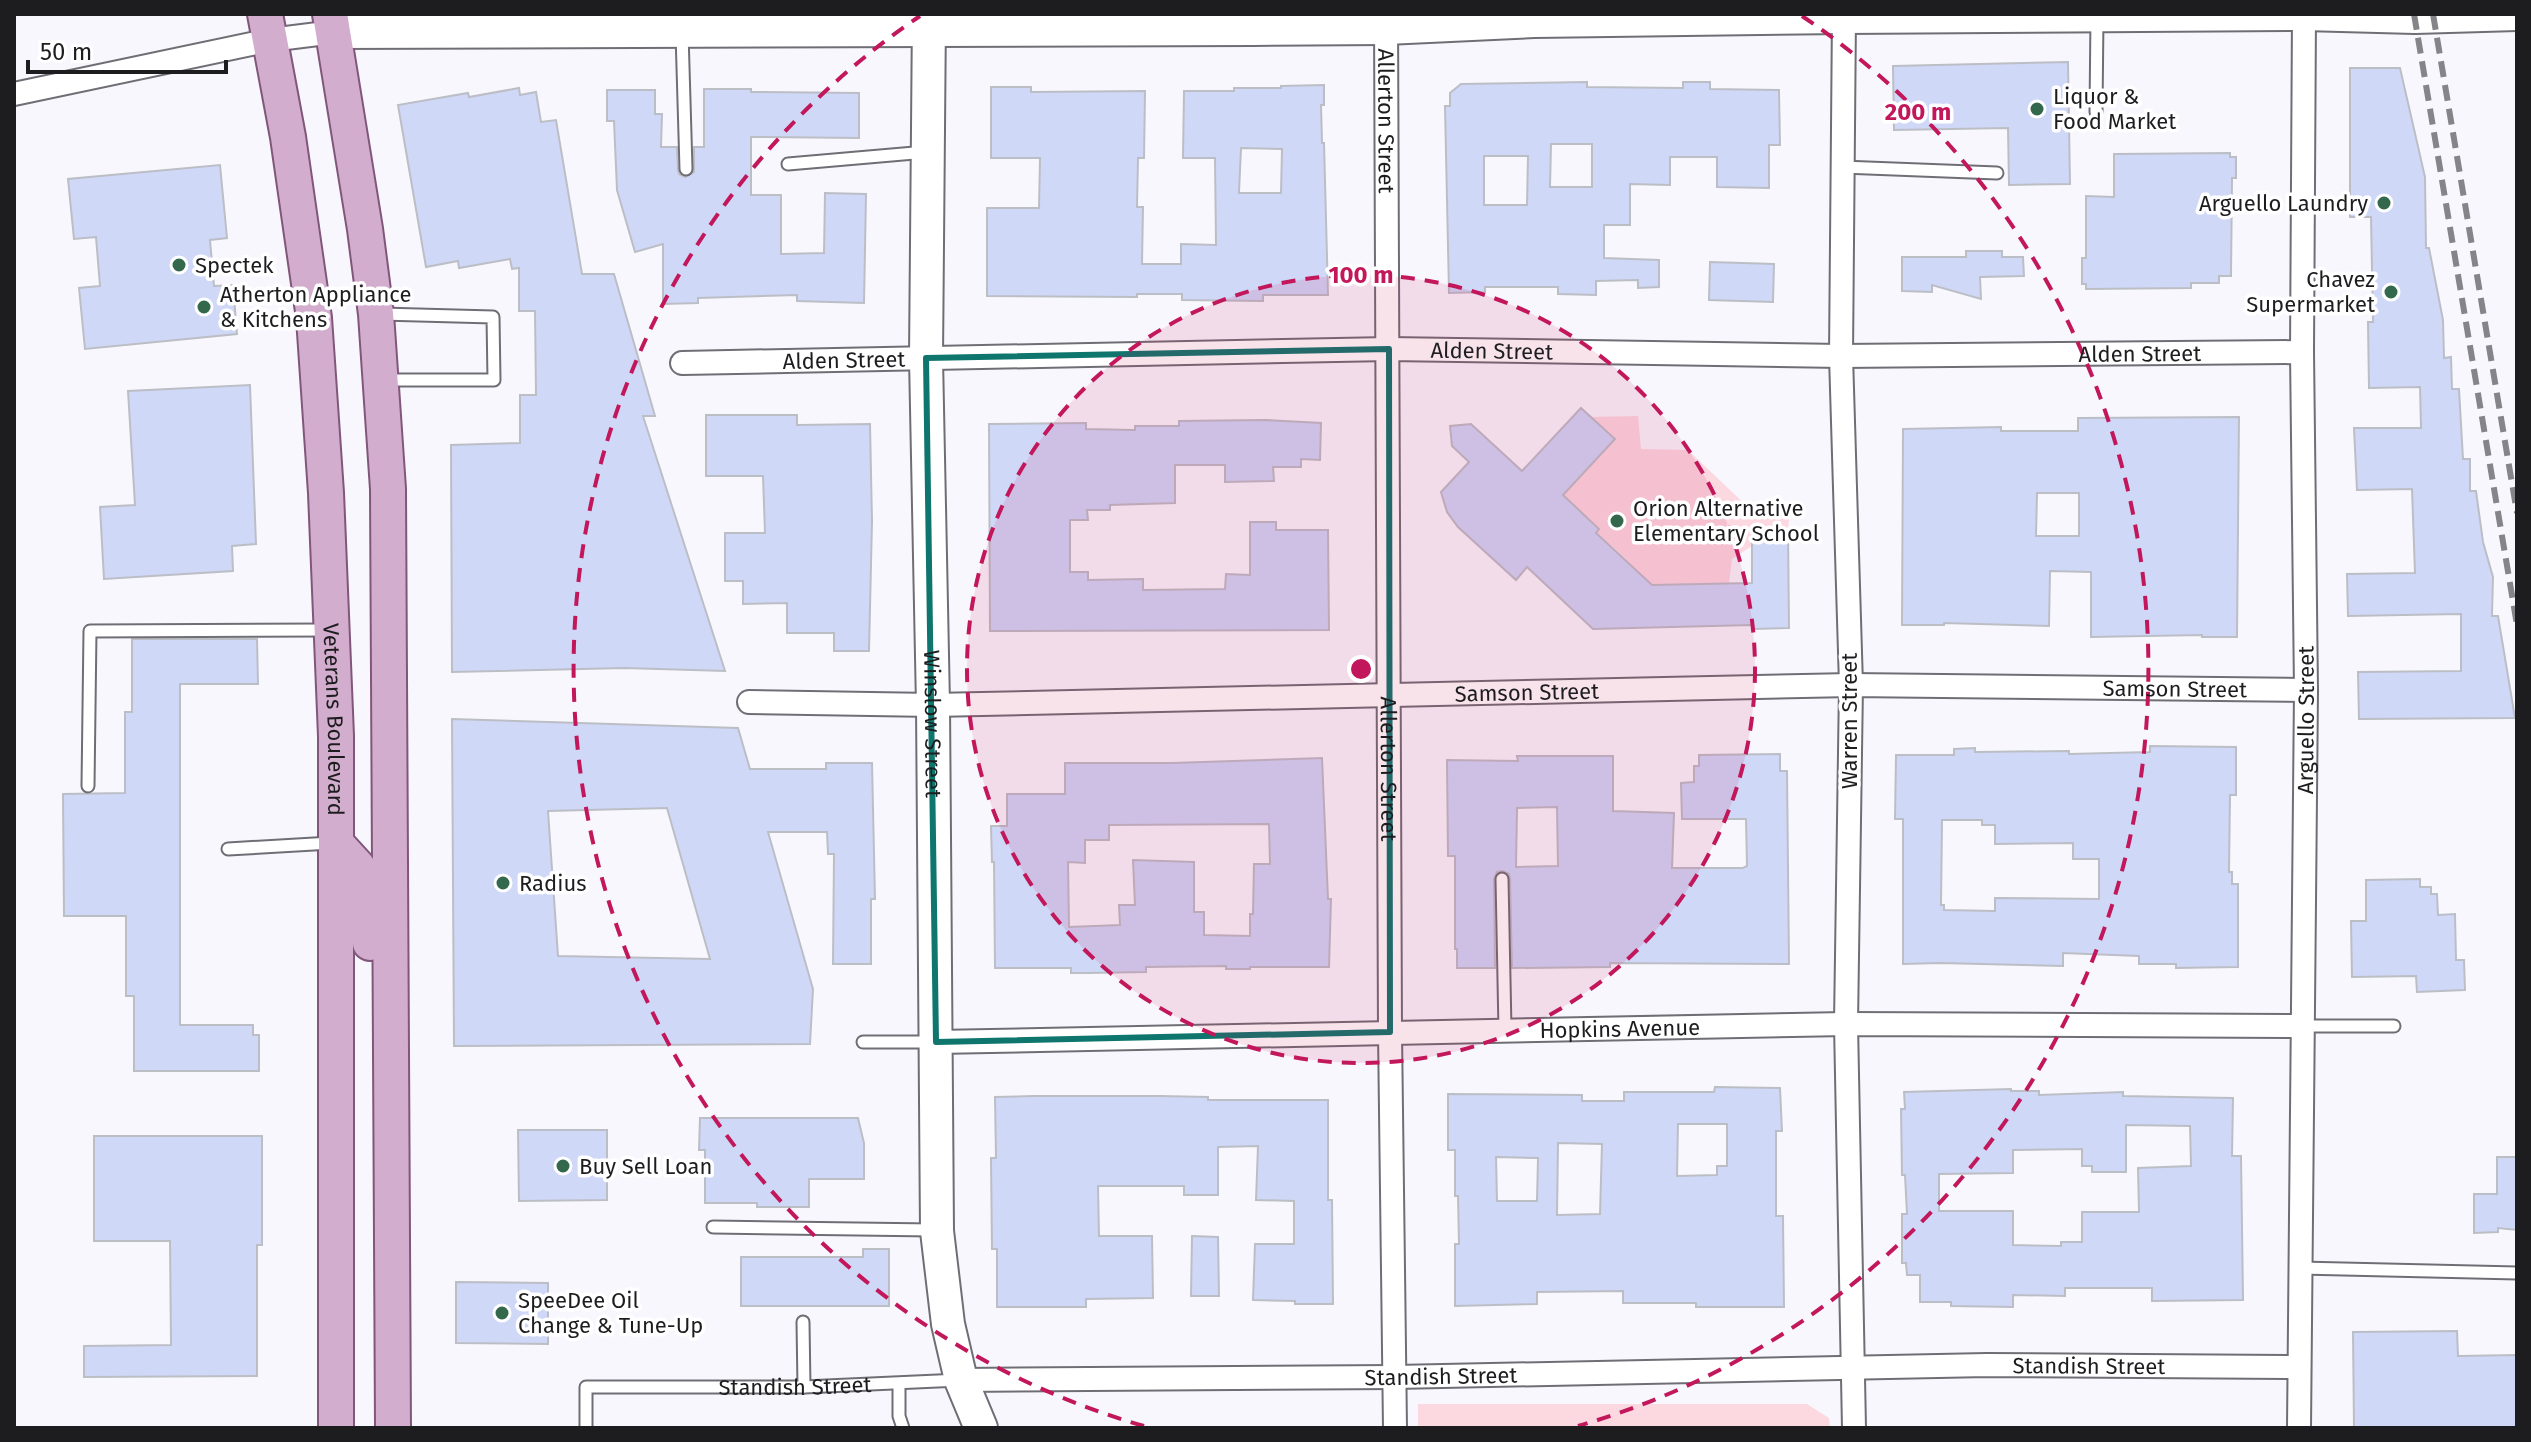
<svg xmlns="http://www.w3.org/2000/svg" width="2531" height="1442" viewBox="0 0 2531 1442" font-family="'Fira Sans',sans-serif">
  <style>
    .green { fill: #fcd8e1 }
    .building { fill: #d0d8f8; stroke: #bcbec6; stroke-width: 2; fill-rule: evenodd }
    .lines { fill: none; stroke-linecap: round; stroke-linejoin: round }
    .lane-casing { stroke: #706e75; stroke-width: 15 }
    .street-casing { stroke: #706e75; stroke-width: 26 }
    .secondary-casing { stroke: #706e75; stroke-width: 36 }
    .primary-casing { stroke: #80577b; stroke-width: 38 }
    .lane { stroke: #fff; stroke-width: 11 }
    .street { stroke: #fff; stroke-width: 22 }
    .secondary { stroke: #fff; stroke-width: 32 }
    .primary { stroke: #d3adcd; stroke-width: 34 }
    .rail { stroke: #858489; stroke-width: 6; stroke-dasharray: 16 8; stroke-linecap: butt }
    .marked { fill: none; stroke: #0f766e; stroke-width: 6; stroke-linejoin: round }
    .ring { fill: none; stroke: #c2185b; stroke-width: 4; stroke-dasharray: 14 10 }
    .poi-dot { fill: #33684d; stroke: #fff; stroke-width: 3 }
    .labels { text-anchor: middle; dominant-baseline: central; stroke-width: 7; stroke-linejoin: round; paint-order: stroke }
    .poi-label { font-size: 22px; fill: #1d1c1f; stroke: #fff; text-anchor: start }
    .street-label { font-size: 22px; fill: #1d1c1f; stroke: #fff }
    .centre { fill: #c2185b; stroke: #fff; stroke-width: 4 }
    .ring-label { font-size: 24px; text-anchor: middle; font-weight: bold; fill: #c2185b; stroke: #fff; stroke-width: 7; stroke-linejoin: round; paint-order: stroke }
  </style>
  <rect width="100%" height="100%" fill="#f9f7fe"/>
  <g class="green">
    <path d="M1638 416 1641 449 1688 450 1751 510 1790 512 1788 529H1752V546L1732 559 1729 583 1647 585C1626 552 1587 526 1556 503L1590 417Z"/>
    <polygon points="1418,1404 1807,1404 1829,1418 1830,1428 1418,1428"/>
  </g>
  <g class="building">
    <polygon points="2068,62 2070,184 2009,185 2008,128 1894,130 1893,66"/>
    <polygon points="2350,68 2400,68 2425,177 2426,248 2429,248 2443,320 2444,358 2451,357 2452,389 2459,389 2463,459 2470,459 2470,491 2476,491 2483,542 2493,577 2492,616 2498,616 2515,718 2359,719 2358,672 2461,671 2461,614 2348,616 2347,574 2415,573 2412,489 2357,490 2354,428 2421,428 2420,387 2369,388 2368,322 2373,322 2371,217 2350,217"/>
    <path d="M1587 82V87L1683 88V82H1710V89L1779 90 1780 145H1769V188L1717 187V157H1670V185L1630 184V225H1604V258L1659 260V287L1638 288V280L1596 281V295L1558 294V287H1485V292L1449 293 1445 106H1450V93L1461 84ZM1551 144H1592V187H1550ZM1484 156H1528L1527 205H1484Z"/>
    <path d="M1324 85V105H1321L1322 143H1324L1328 295H1263V301L1182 300V294H1137V297L987 296V208H1039L1040 158H991V87H1031V92L1145 91 1144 158H1138L1137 207H1143L1142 264H1181V244L1216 245 1215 158H1183L1184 91H1234V88H1281V86ZM1241 148 1282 149 1281 193H1239Z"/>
    <polygon points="519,88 520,95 536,92 541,122 556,120 582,274 614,274 655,416 643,416 725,671 624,668 452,672 451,445 520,443 520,395 536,395 535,311 519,311 519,268 512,269 510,259 459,268 458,261 426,267 398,105 468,93 469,97"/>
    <polygon points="704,89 751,89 751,92 859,93 859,138 751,137 751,195 781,195 781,254 824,253 825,193 866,194 864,303 797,301 797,295 698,298 698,303 663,304 663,244 635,252 617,190 614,121 607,121 607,90 655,90 655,114 662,114 661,147 677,147 678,170 679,174 685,177 694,172 694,147 704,147"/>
    <polygon points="2230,153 2230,157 2236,157 2236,178 2232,178 2231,276 2219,276 2219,283 2191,283 2191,288 2086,289 2086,284 2082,284 2082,258 2086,258 2086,196 2114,197 2114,154"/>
    <polygon points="220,165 227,238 210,240 214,286 233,285 237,334 85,349 79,288 100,286 96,237 74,239 68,179"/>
    <polygon points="1966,251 2002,251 2002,257 2023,257 2024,276 1980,277 1981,299 1932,285 1932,292 1902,291 1902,257 1966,257"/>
    <polygon points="1710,262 1774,264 1773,302 1709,300"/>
    <polygon points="250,385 256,544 232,546 233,571 104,579 100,507 135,505 128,391"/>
    <polygon points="1581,408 1615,439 1563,495 1599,529 1596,533 1652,585 1752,583 1752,529 1788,529 1789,628 1753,629 1752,625 1593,629 1527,567 1516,580 1458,527 1447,512 1441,492 1469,462 1452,446 1450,426 1471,424 1522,471"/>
    <polygon points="706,415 797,415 797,425 870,424 872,521 869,651 834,651 834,633 787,633 787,603 743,604 743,581 725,581 725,533 765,533 763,476 706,476"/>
    <path d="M2239 417 2237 637H2202V635L2091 637V572L2050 571 2049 626 1944 623V625H1902L1903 429 2001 427V431H2078V418ZM2037 493H2079V536H2036Z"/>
    <polygon points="1265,420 1321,423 1320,460 1301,459 1301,467 1273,467 1274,481 1225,482 1225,465 1175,465 1175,503 1110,505 1110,510 1087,510 1088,520 1070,520 1070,572 1088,572 1088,580 1143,579 1143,590 1225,589 1226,574 1250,575 1250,522 1276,522 1276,530 1328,530 1329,630 990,631 989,424 1086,423 1086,429 1135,430 1135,426 1179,426 1179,421"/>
    <polygon points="132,639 257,639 258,684 180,684 180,1025 253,1025 253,1035 259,1035 259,1071 134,1071 134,996 126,996 126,916 64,916 63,794 125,793 125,712 132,712"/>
    <path d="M452 719 738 728 750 769H826V763H872L875 899H871V964H833L834 854H828L827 832H768L813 989 810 1044 454 1046ZM667 808 710 959 558 956 548 811Z"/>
    <path d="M2150 746 2236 747V795H2230L2229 872H2232V884H2238V967L2176 968V964H2139V956L2063 953V966L1940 963 1903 964V819H1895L1896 755H1954V749L1975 748V752L2069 751V754L2150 752ZM1942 820H1982V825H1995V844L2073 843V859H2099V899L1995 898V911L1944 910V905H1941Z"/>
    <path d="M1780 754V771H1787L1789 964 1610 963V967L1512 968 1510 879 1509 874 1503 871 1497 872 1494 879 1495 968H1457V949H1455V856H1448L1447 760 1518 761 1517 756H1613V811L1674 813 1672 868H1743L1747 866 1746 819H1682L1681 783 1694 782V766H1699V755ZM1557 807 1558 866 1516 867 1517 808Z"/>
    <path d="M1322 758 1328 899H1331L1329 967H1250V969H1226V966L1146 967V972L1088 973H1071V968H995L994 862H992L991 826H1007V794H1065V763H1172ZM1269 824 1270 864H1254L1253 914H1250V936L1204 935V912H1194V862L1133 860 1135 905H1119L1120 925 1069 927 1068 862 1085 863V840H1109V825Z"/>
    <polygon points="2420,879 2420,887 2431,887 2431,894 2437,894 2438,915 2455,914 2456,960 2464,960 2465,990 2417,992 2416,976 2352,977 2351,921 2366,921 2366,880"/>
    <path d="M1715 1087 1780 1088 1782 1131H1776V1216H1783L1784 1307H1696V1303H1623V1291L1537 1292V1304L1455 1306V1244H1459L1458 1196H1455V1150H1448V1094L1582 1095V1101H1624V1092H1714ZM1678 1124H1727V1166H1717V1175L1677 1176ZM1558 1143 1602 1144 1600 1214 1557 1215ZM1496 1157 1538 1158 1537 1201H1497Z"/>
    <path d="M2011 1089V1091H2039V1095L2123 1092V1096L2233 1098 2232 1156H2241L2243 1300 2152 1301V1288H2065V1296L2013 1295V1307L1951 1306V1302H1920V1275H1907L1906 1263H1902V1214H1907L1905 1175H1902L1901 1109H1905L1904 1092ZM2126 1125 2190 1126 2191 1166 2138 1168 2139 1212H2082V1242H2061V1246L2013 1245V1211H1939V1174L2013 1173V1150L2082 1149V1166H2092V1172H2126Z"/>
    <polygon points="1033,1096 1160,1096 1208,1097 1208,1100 1328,1100 1328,1200 1332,1200 1333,1304 1295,1304 1295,1301 1253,1300 1255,1244 1294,1244 1294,1201 1256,1200 1258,1146 1218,1147 1218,1195 1184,1195 1184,1186 1098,1186 1099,1236 1152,1236 1153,1298 1086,1299 1086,1307 997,1307 997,1249 992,1249 991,1158 996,1158 995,1097"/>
    <polygon points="700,1118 858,1118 864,1143 864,1179 809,1179 809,1207 757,1207 757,1203 705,1203 705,1150 699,1150"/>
    <polygon points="518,1130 607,1130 607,1200 519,1201"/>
    <polygon points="94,1136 262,1136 262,1245 257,1245 257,1376 84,1377 84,1346 171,1345 170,1241 94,1241"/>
    <polygon points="2497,1157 2517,1157 2517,1230 2498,1228 2498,1232 2474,1233 2474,1194 2497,1194"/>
    <polygon points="1192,1236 1218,1237 1219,1296 1191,1296"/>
    <polygon points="863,1249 889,1249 889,1306 741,1306 741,1257 863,1257"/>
    <polygon points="456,1282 548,1283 548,1344 456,1343"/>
    <polygon points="2457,1331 2458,1356 2517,1355 2517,1428 2354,1428 2353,1332"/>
  </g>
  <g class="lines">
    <defs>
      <g id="lane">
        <polyline points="682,33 686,169"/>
        <polyline points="2096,112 2097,16"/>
        <polyline points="788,164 926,152"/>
        <polyline points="1842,167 1997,173"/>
        <polyline points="381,314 493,317 494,380 386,380"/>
        <polyline points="88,786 90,631 326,630"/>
        <polyline points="228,849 331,843"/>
        <polyline points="1502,879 1505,1030"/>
        <polyline points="2303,1026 2394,1026"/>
        <polyline points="863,1042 932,1042"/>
        <polyline points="713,1227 933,1230"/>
        <polyline points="2300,1268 2517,1273"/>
        <polyline points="803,1322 804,1387"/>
        <polyline points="899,1384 899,1416 903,1428"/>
        <path id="s1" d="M586 1428V1387H804L960 1380"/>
      </g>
      <g id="street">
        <polyline points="1844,14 1841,356 1851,685 1846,1024 1854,1428"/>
        <path id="s2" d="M1386 15 1390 1032 1395 1428"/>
        <polyline points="14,94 270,40 334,32"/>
        <path id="s3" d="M682 363 1389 349 1841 356 2302 352"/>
        <path id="s4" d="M749 702 933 705 1851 685 2306 690"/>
        <path id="s5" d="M936 1042 1846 1024 2303 1026"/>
        <path id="s6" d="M961 1380 1395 1377 1987 1365 2298 1367"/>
        <path id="s7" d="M2299 1428 2306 690 2302 352 2304 14"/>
      </g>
      <g id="secondary">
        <path id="s8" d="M929 14 926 358 933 705 937 1231 948 1324 961 1380 981 1428"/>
        <polyline points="334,32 1253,29 1386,28 1534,21 1844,17 2304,14 2415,17 2517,14"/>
      </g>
      <g id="primary">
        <path id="s9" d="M265 14 288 137 314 318 326 493 336 736V1428"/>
        <polyline points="330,14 365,229 376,314 388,489 393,1428"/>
        <polyline points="336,843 358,867 369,902 370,943"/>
      </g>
    </defs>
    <use href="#lane" class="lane-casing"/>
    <use href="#street" class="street-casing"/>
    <use href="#secondary" class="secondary-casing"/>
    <use href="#primary" class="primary-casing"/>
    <use href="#lane" class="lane"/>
    <use href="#street" class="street"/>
    <use href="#secondary" class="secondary"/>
    <use href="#primary" class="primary"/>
    <g class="rail">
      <polyline points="2414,14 2517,625"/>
      <polyline points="2433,14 2517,513"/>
    </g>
  </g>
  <path class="marked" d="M1389 349 1390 1032 936 1042 926 358Z"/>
  <circle cx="1361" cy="669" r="394" fill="#c2185b" fill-opacity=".12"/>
  <g class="ring">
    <circle cx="1361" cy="669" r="394"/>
    <path d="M1144 1426A788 788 0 0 1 920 16M1802 16A788 788 0 0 1 1578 1426"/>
  </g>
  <g class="poi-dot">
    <circle cx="2037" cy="109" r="8"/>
    <circle cx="2384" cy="203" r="8"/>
    <circle cx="179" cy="265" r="8"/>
    <circle cx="2391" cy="292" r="8"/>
    <circle cx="204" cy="307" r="8"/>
    <circle cx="1617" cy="521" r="8"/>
    <circle cx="503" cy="883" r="8"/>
    <circle cx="563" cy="1166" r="8"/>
    <circle cx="502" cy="1313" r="8"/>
  </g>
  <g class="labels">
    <g class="poi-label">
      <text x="2053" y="96">Liquor &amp;<tspan x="2053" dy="25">Food Market</tspan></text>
      <text x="2368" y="203" text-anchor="end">Arguello Laundry</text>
      <text x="195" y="265">Spectek</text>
      <text x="2375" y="279" text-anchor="end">Chavez<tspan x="2375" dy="25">Supermarket</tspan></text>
      <text x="220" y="294">Atherton Appliance<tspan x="220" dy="25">&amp; Kitchens</tspan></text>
      <text x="1633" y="508">Orion Alternative<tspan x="1633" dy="25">Elementary School</tspan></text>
      <text x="519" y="883">Radius</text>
      <text x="579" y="1166">Buy Sell Loan</text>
      <text x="518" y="1300">SpeeDee Oil<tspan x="518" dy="25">Change &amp; Tune-Up</tspan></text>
    </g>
    <g class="street-label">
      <text stroke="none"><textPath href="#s2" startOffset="106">Allerton Street</textPath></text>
      <text stroke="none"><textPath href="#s3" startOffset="810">Alden Street</textPath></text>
      <text stroke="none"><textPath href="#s3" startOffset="1458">Alden Street</textPath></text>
      <text stroke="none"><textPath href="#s3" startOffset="162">Alden Street</textPath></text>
      <text stroke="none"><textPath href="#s4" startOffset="1426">Samson Street</textPath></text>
      <text stroke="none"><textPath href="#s4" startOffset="778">Samson Street</textPath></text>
      <text stroke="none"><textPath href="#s9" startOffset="710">Veterans Boulevard</textPath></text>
      <text transform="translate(1849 721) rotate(-90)">Warren Street</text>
      <text stroke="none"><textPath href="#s7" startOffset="708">Arguello Street</textPath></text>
      <text stroke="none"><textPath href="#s8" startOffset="710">Winslow Street</textPath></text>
      <text stroke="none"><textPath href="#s2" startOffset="754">Allerton Street</textPath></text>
      <text stroke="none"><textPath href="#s5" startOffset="684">Hopkins Avenue</textPath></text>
      <text stroke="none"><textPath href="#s6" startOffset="1128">Standish Street</textPath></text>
      <text stroke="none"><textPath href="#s6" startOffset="480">Standish Street</textPath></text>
      <text stroke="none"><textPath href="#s1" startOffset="250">Standish Street</textPath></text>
    </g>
  </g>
  <circle cx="1361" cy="669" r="12" class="centre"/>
  <g class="ring-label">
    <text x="1918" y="120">200 m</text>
    <text x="1361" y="283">100 m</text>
  </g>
  <rect width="2531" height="1442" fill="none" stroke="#1d1c1f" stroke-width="32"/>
  <path d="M28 60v12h198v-12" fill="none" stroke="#1d1c1f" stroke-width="4"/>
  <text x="40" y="60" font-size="24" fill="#1d1c1f" stroke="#ffffff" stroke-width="6" paint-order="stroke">50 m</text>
</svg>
